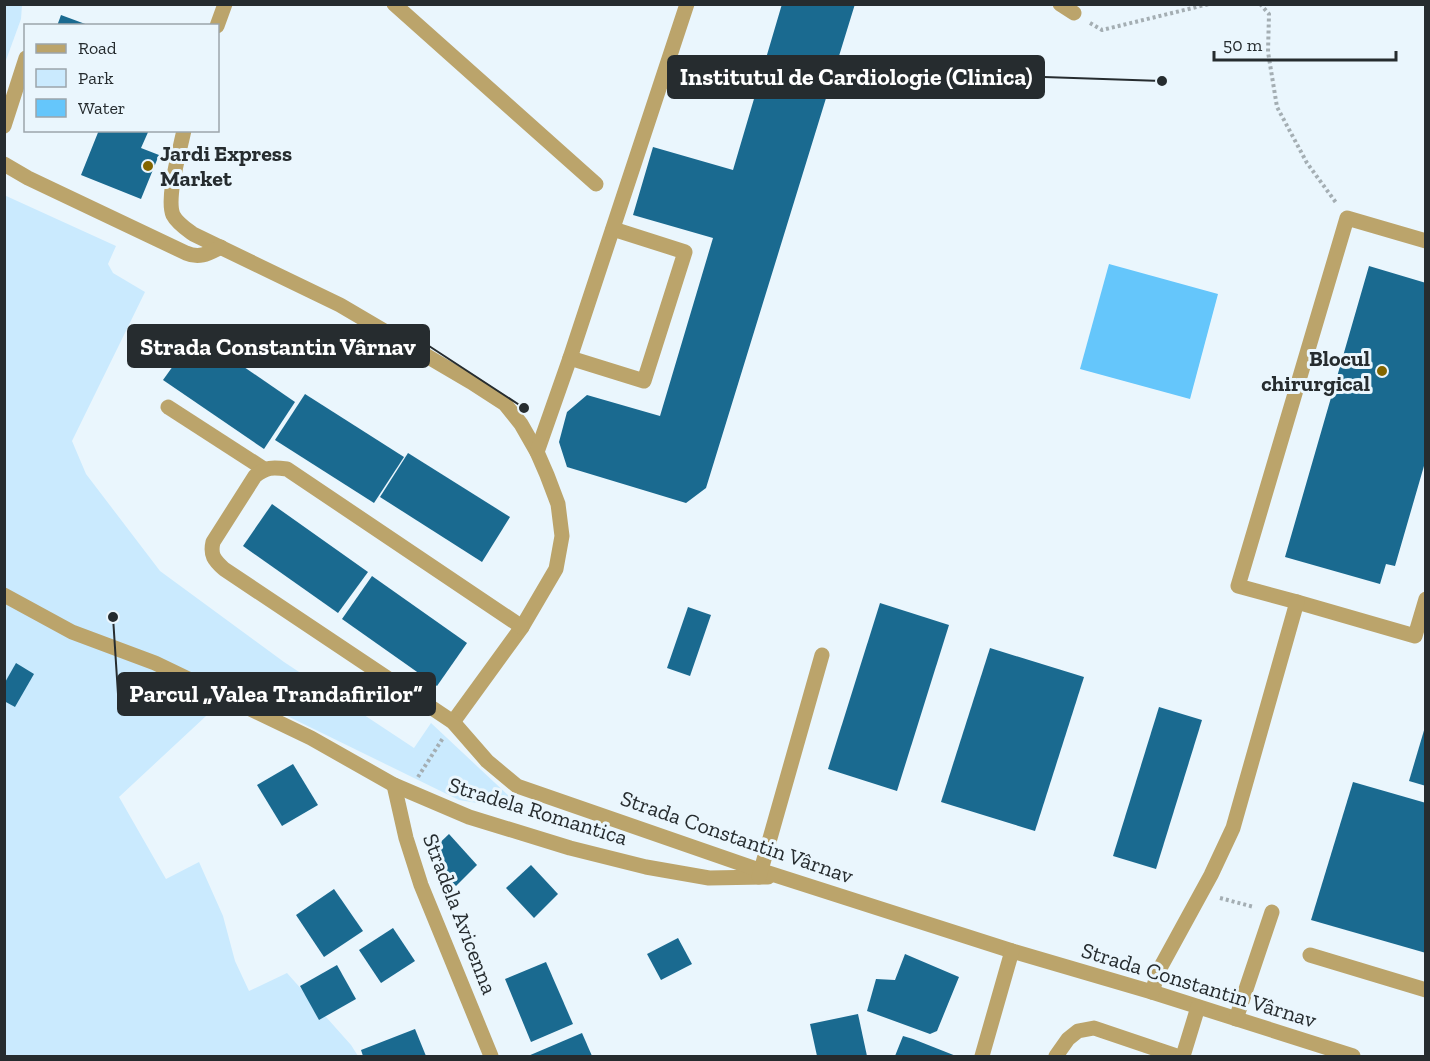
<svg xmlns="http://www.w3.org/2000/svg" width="1430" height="1061" viewBox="0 0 1430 1061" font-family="'Zilla Slab',serif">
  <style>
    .green { fill: #caeafe }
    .water { fill: #65c6fb }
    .building { fill: #1a6a90 }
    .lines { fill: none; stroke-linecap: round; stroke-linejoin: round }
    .path { stroke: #a4aeb3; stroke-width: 4; stroke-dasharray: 3 3; stroke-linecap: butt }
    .minor { stroke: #bba46b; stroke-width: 15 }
    .poi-dot { fill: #836600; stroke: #eaf6fd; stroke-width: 2 }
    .labels { text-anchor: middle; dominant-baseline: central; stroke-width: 6; stroke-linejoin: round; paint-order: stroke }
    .poi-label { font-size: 22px; font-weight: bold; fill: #262c2f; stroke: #eaf6fd; text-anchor: start }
    .street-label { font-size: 22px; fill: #262c2f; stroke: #eaf6fd }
    .leader { fill: none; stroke: #262c2f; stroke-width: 2 }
    .callout-dot { fill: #262c2f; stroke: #eaf6fd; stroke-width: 2 }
    .callout { fill: #262c2f; stroke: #262c2f; stroke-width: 2 }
    .callout-label { font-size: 24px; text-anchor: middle; font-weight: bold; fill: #fff }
  </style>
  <rect width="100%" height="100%" fill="#eaf6fd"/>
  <g class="green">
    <polygon points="5,4 22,5 21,19 5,63"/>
    <polygon points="4,195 116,246 108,264 113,273 145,292 72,441 86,474 160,571 284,662 414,748 431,723 525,811 459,800 234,690 119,797 166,879 199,862 223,916 235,961 249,991 287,973 351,1045 358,1056 5,1056"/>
  </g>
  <polygon class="water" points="1109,264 1218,294 1190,399 1080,369"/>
  <g class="building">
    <polygon points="782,4 855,4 706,488 686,503 567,467 559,442 567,412 587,395 660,416 713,238 633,215 653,147 733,170"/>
    <polygon points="61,15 88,25 88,26 57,26"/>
    <polygon points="99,130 149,130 141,148 159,155 141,199 81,175"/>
    <polygon points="1369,266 1426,283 1426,459 1395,566 1386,564 1380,584 1285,557"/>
    <polygon points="196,334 295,402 264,449 163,380"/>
    <polygon points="305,394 404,457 374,503 275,440"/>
    <polygon points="408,453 510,517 482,562 380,497"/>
    <polygon points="272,504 368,572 338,613 243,546"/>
    <polygon points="372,576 467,643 437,686 342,619"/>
    <polygon points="880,603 949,625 897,791 828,769"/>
    <polygon points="688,607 711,615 690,676 667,668"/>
    <polygon points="990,648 1084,677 1035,831 941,802"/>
    <polygon points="16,663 34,674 15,707 4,701 4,684"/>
    <polygon points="1159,707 1202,720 1156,869 1113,856"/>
    <polygon points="1425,727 1426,728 1426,786 1409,781"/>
    <polygon points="293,764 318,805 282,826 257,785"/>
    <polygon points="1353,782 1426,803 1426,953 1311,920"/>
    <polygon points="449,834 477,865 456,886 427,855"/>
    <polygon points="531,865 558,894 534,918 506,888"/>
    <polygon points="334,889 363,931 324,957 296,915"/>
    <polygon points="393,928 415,961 381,983 359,950"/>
    <polygon points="678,938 692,964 661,980 647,954"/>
    <polygon points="905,954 959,977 937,1031 930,1034 867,1011 876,979 895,980"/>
    <polygon points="546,962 573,1024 531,1042 505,979"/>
    <polygon points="337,965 356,999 319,1020 300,986"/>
    <polygon points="858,1014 867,1056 817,1056 810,1024"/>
    <polygon points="415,1029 426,1056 363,1056 361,1050"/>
    <polygon points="582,1033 592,1056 528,1056"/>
    <polygon points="903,1036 913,1039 956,1056 895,1056"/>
  </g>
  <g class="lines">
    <g class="path">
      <polyline points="1260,4 1269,14 1268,52 1277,107 1307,163 1337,204"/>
      <polyline points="1090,23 1102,30 1209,4"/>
      <polyline points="418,777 443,738"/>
      <polyline points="1220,898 1254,907"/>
    </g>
    <g class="minor">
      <polyline points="394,4 596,184"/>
      <polyline points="1060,4 1074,13"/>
      <polyline points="217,26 225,4"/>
      <polyline points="4,126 26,58"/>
      <path d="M184 130C180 150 166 198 173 215 177 223 186 229 193 234L340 305 471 382 505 404 521 424 537 452 547 475 558 504 562 536 556 569 522 627 453 722"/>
      <path d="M4 164 28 178 186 253C200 259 209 253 221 247"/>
      <polyline points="1426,241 1347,218 1238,586 1297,602 1415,636 1426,599"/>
      <polyline points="570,358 644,381 685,252 613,229"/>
      <polyline points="168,407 264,469"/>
      <polyline points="537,452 570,358 687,4"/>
      <polyline points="4,595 72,632 155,663 311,738 394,785 469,817 570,848 646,867 709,878 768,877"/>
      <path d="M522 627 287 469C272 467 267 467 255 476L213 542C210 555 214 560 224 569L453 722 487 761 517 786 762 871 1012 951 1152 992 1353 1056"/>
      <polyline points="394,785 406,838 421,885 491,1056"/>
      <polyline points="759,877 822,655"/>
      <polyline points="1310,955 1426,990"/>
      <polyline points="1152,992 1159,970 1211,875 1233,828 1297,602"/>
      <polyline points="1236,1019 1272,912"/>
      <polyline points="982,1056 1012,951"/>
      <polyline points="1056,1056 1068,1039 1078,1031 1094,1028 1177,1056"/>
      <polyline points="1183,1056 1198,1007"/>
    </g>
  </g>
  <g class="poi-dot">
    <circle cx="148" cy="166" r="6"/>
    <circle cx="1382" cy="371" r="6"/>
  </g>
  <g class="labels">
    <g class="poi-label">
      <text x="160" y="153">Jardi Express<tspan x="160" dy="25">Market</tspan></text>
      <text x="1370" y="358" text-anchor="end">Blocul<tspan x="1370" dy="25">chirurgical</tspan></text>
    </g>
    <g class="street-label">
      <text transform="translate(538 811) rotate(17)">Stradela Romantica</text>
      <text transform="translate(737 837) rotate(19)">Strada Constantin Vârnav</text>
      <text transform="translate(460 914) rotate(69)">Stradela Avicenna</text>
      <text transform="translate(1199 985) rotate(17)">Strada Constantin Vârnav</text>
    </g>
  </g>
  <path class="leader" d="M1162 81L1044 77M524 408L429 346M113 617L118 694"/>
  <g class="callout-dot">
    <circle cx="1162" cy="81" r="6"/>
    <circle cx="524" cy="408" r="6"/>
    <circle cx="113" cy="617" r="6"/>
  </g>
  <g class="callout">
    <rect x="668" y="56" width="376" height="42" rx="6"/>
    <rect x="128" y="325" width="301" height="42" rx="6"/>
    <rect x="118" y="673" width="317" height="42" rx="6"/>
  </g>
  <g class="callout-label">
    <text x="856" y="85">Institutul de Cardiologie (Clinica)</text>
    <text x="278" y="355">Strada Constantin Vârnav</text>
    <text x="276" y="702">Parcul „Valea Trandafirilor”</text>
  </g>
  <rect width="1430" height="1061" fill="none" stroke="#262c2f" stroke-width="12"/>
  <rect x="24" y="24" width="195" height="108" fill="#eaf6fd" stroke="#9ca5ab" stroke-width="1.5"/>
  <rect x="36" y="44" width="30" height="9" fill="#bba46b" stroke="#9ca5ab" stroke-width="1.5"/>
  <text x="78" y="54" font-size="18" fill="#262c2f">Road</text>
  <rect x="36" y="69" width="30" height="18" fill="#caeafe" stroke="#9ca5ab" stroke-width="1.5"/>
  <text x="78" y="84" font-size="18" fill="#262c2f">Park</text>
  <rect x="36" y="99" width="30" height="18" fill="#65c6fb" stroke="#9ca5ab" stroke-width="1.5"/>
  <text x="78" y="114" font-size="18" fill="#262c2f">Water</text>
  <path d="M1214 51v9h182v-9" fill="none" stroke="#262c2f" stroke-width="3"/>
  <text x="1223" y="51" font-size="18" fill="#262c2f" stroke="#eaf6fd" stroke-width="4.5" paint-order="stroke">50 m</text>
</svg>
